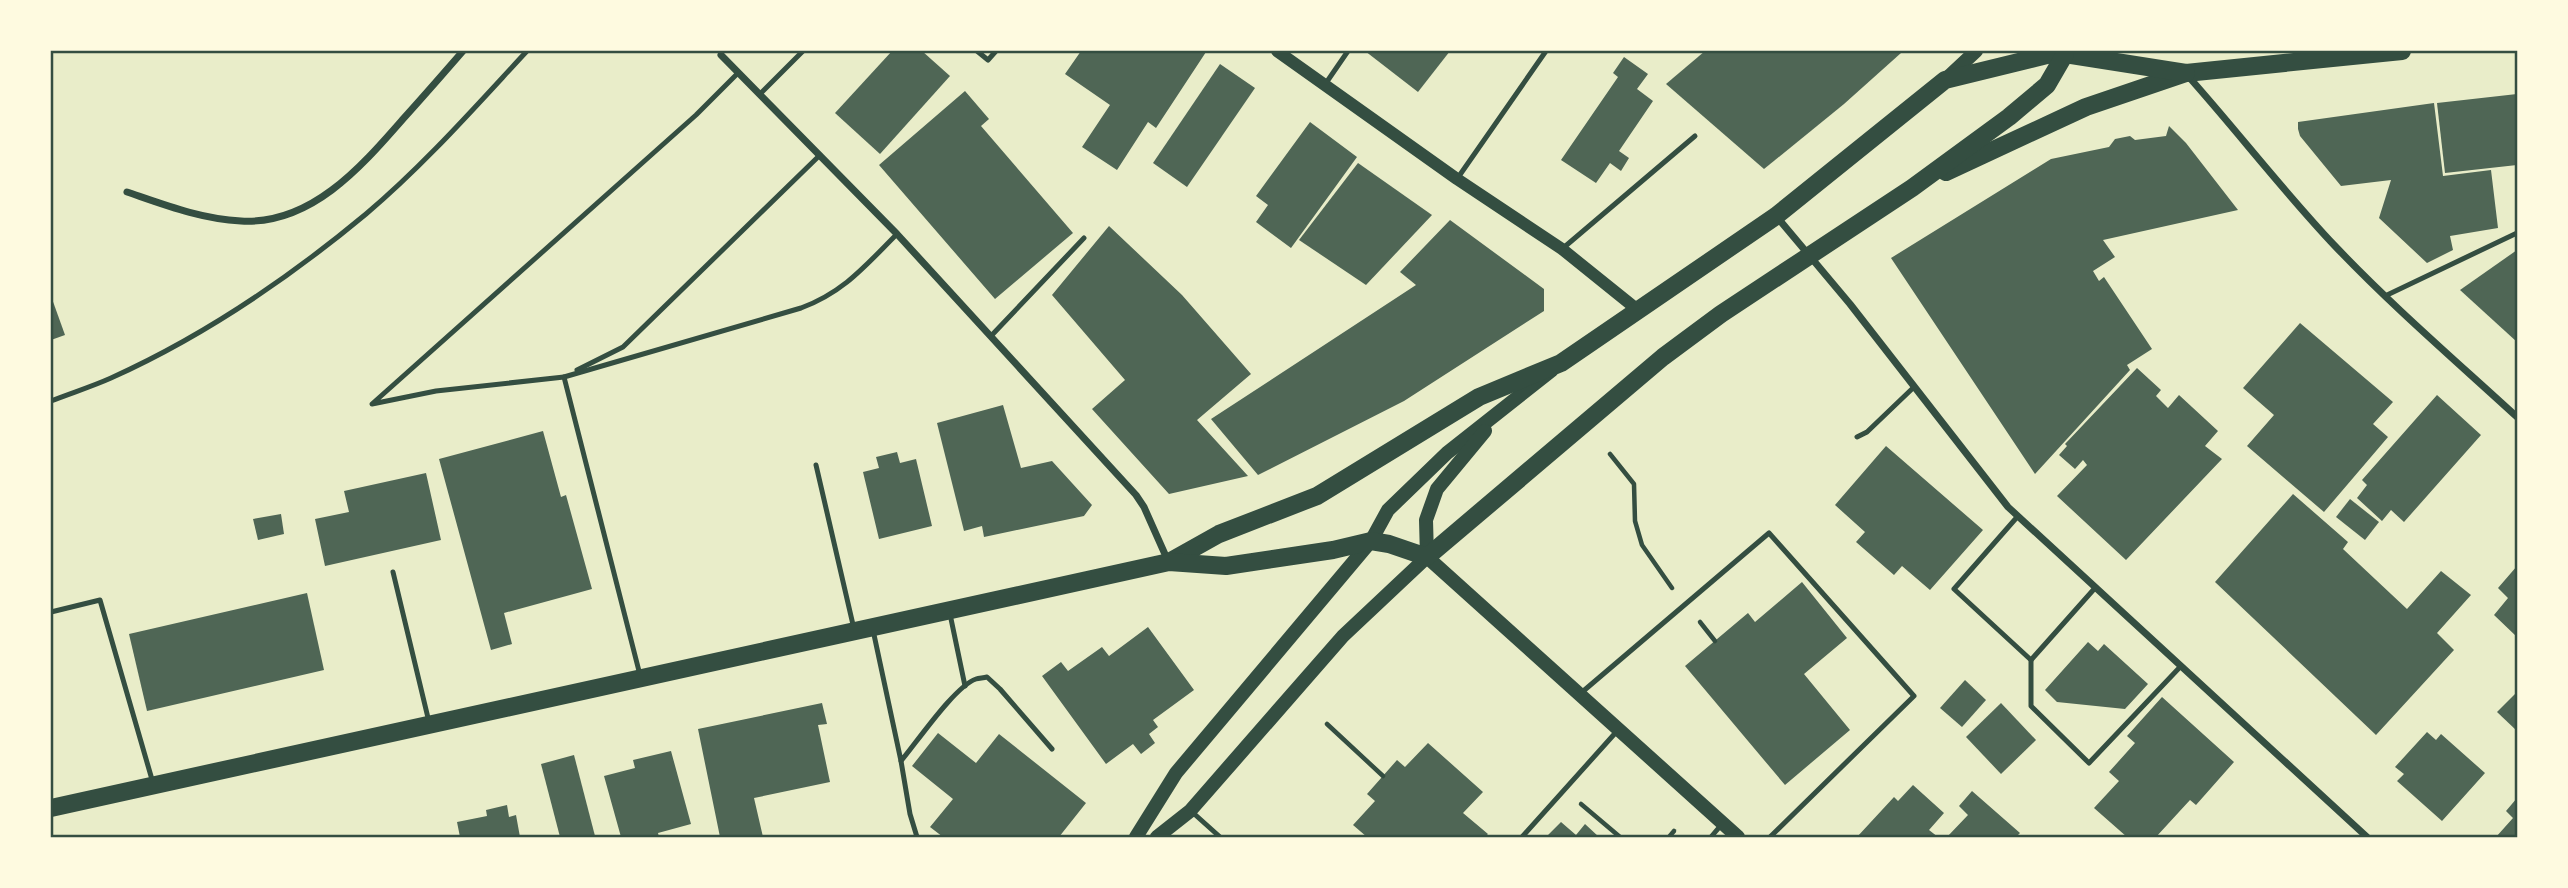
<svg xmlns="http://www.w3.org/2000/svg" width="2568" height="888" viewBox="0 0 2568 888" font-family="'Sofia Sans Condensed',sans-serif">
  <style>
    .building { fill: #4f6655 }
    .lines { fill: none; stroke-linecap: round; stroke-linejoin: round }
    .path { stroke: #344e41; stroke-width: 4.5 }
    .service { stroke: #344e41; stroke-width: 5 }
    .minor { stroke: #344e41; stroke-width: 7 }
    .tertiary { stroke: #344e41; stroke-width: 12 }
    .secondary { stroke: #344e41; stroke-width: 14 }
    .primary { stroke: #344e41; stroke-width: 18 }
    .neatline { fill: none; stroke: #344e41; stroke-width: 2.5 }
  </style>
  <rect width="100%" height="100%" fill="#e9edc9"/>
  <g class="building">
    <polygon points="892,51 922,51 950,76 880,154 835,113"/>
    <polygon points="1081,51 1204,51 1206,52 1156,128 1148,122 1117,170 1082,147 1110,105 1065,74"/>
    <polygon points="1365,51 1450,51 1418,92"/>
    <polygon points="1705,51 1899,51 1901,53 1844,104 1764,169 1666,84"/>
    <polygon points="1624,57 1648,74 1637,89 1653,101 1619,151 1629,158 1621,171 1610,163 1596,183 1561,160 1618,77 1613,73"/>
    <polygon points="1220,64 1255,88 1187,187 1153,163"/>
    <polygon points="965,91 989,119 981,126 1073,233 995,299 879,165"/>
    <polygon points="2517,94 2517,165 2445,173 2437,103"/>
    <polygon points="2434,103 2443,176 2491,170 2498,228 2450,236 2453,250 2427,263 2379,218 2391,180 2341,186 2300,136 2298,129 2298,122"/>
    <polygon points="1310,122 1357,157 1291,248 1256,222 1268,205 1256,196"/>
    <polygon points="2169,126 2186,143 2238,210 2103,240 2115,257 2093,271 2099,281 2104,277 2152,349 2127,365 2130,370 2035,474 1891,258 2051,159 2109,147 2115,139 2130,136 2135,140 2166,136"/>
    <polygon points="1358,163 1432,215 1366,285 1299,240"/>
    <polygon points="1450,220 1544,289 1544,311 1404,401 1258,475 1211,419 1416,285 1400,272"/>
    <polygon points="1109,226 1182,295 1251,374 1197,420 1248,476 1169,494 1092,409 1125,380 1052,295"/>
    <polygon points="2517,250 2517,342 2460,290"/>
    <polygon points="51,296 65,335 51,340"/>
    <polygon points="2300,323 2393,402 2373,424 2388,437 2324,512 2247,446 2274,415 2243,388"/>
    <polygon points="2137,368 2161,390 2156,396 2168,408 2179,395 2218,431 2205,446 2222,459 2126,560 2057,496 2087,465 2083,460 2075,469 2059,455 2067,446 2065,444"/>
    <polygon points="2437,395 2481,435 2404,522 2391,510 2382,521 2357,498 2367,485 2362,480"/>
    <polygon points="1003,405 1021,468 1052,461 1092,505 1084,516 984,537 982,526 964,531 937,423"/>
    <polygon points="543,431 561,497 566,495 592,589 504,613 512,644 491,650 439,459"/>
    <polygon points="1886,446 1983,530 1930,590 1902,566 1894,575 1856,542 1865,532 1835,505"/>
    <polygon points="897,452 900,463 916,459 932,526 879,539 863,472 879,468 876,457"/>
    <polygon points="426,473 441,540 325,566 315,519 349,512 344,491"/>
    <polygon points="2293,494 2348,542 2343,549 2407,609 2441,571 2471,595 2437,633 2454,650 2376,735 2215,582"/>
    <polygon points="2350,499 2379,522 2365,540 2336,517"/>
    <polygon points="281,514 284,534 258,540 253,519"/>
    <polygon points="2517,566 2517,637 2494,615 2508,598 2498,588"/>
    <polygon points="1802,582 1847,638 1804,674 1850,730 1785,785 1685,666 1748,613 1755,622"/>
    <polygon points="307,593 324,670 147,711 129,634"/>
    <polygon points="1148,627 1194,690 1153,720 1158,727 1149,734 1155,743 1141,754 1133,744 1106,764 1042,676 1061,662 1068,671 1102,647 1109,656"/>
    <polygon points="2088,642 2098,651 2104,644 2148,684 2125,709 2057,702 2045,690"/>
    <polygon points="1965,680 1986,700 1962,727 1940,708"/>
    <polygon points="2516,693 2517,695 2517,731 2497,712"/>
    <polygon points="2162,697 2234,762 2196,805 2190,800 2156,837 2127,837 2094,808 2119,781 2109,772 2135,743 2127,736"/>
    <polygon points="822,703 827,724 818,725 830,782 754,798 763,837 720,837 698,729"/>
    <polygon points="2001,703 2036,740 2001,774 1966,737"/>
    <polygon points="2427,732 2436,740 2441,734 2485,773 2442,821 2397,781 2404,774 2395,767"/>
    <polygon points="938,733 976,763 999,734 1086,803 1059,837 943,837 930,827 953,799 912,766"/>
    <polygon points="1428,743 1483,792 1463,813 1488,834 1485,837 1367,837 1353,825 1375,801 1367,794 1397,760 1405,767"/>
    <polygon points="671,751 691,824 658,833 659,837 621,837 604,776 635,768 633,760"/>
    <polygon points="574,755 595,836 589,837 560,837 541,764"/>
    <polygon points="1913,785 1944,813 1929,830 1938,837 1857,837 1894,797 1898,801"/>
    <polygon points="1972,791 2020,833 2016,837 1947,837 1968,815 1959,806"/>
    <polygon points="2517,798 2517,837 2496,837 2513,818 2506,811"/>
    <polygon points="507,805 509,817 516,815 520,837 460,837 457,822 487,816 486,810"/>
    <polygon points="1561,822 1576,835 1585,824 1599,837 1546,837"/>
  </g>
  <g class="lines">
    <g class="path">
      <polyline points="1610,454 1634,484 1635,521 1642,545 1672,588"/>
      <polyline points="1700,622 1715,641"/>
      <polyline points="1327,724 1383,776"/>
      <polyline points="1581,804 1620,837"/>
      <polyline points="1669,837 1674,831"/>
    </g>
    <g class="service">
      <polyline points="977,51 988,60 996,51"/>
      <polyline points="1326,83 1348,51"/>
      <polyline points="760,94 803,51"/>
      <polyline points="1457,179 1546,51"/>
      <polyline points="1562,249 1695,136"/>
      <polyline points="2385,296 2517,233"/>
      <polyline points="991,336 1084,238"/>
      <polyline points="577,370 623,347 820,155"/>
      <path d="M564 377 801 308C844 292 865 266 897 234"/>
      <path d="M51 401C71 393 91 387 111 378 202 337 289 278 366 214 424 165 475 107 527 51"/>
      <polyline points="1857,437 1867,432 1914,387"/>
      <polyline points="816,465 854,629"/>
      <polyline points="2018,516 1954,589 2031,660 2031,706 2089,763 2181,666"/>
      <polyline points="393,572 429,722"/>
      <polyline points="51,612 100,600 153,783"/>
      <polyline points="950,614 965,686"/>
      <path d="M873 630 901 761C917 742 955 686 976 679 979 678 983 678 987 677L1000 689 1052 749"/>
      <polyline points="2031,660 2095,588"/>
      <polyline points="640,675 564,377 436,391 372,404 696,115 738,73"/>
      <polyline points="1581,693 1769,533 1914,696 1770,837"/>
      <polyline points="901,761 910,814 917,837"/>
      <polyline points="1191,811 1220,837"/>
      <polyline points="1522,837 1618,730"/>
      <polyline points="1711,837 1722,824"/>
    </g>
    <g class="minor">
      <polyline points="721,55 897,234 1136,495 1144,507 1168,561"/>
      <path d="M2188 76C2238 132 2283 191 2335 246 2392 306 2456 361 2517 417"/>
      <path d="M127 192C165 205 201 219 241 221 311 225 361 167 403 119 423 97 443 74 463 51"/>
      <polyline points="1777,217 1850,304 2008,507 2367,837"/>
    </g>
    <polyline class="tertiary" points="1277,51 1457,179 1562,249 1639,311"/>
    <g class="secondary">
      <polyline points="1945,80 1976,51"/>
      <polyline points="1427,557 1738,837"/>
      <polyline points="1136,837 1176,773 1371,541 1388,510 1447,453 1552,370"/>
      <polyline points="1157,837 1190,811 1343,636 1427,557 1426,520 1437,489 1485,431"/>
    </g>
    <g class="primary">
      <polyline points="1946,172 2086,107 2186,73 2402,51"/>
      <polyline points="1169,562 1219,534 1317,496 1479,397 1561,363 1776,216 1945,80 2047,55 2065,54 2186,73"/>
      <polyline points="51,808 1169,562 1226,566 1333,550 1371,541 1389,544 1427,557 1663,357 1721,314 1912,188 2009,117 2047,85 2065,54"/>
    </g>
  </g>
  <rect width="2568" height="888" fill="none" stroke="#fefae0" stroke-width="105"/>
  <rect x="52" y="52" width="2464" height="784" class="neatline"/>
</svg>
